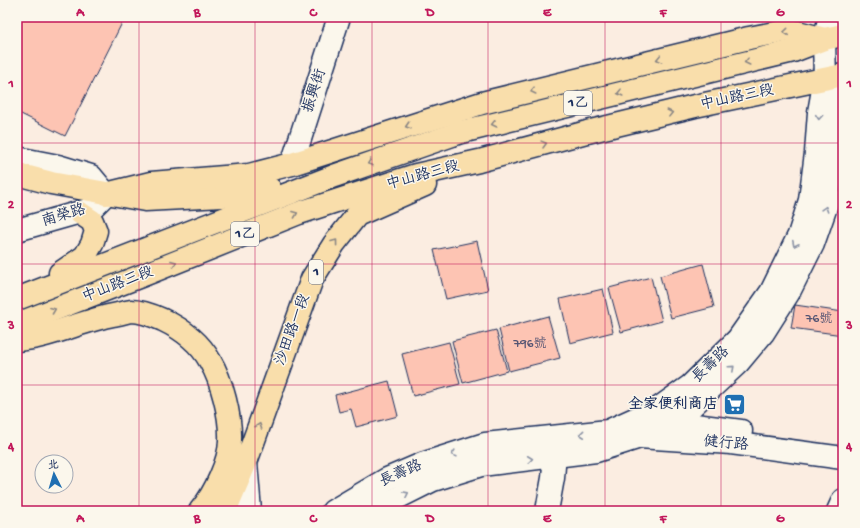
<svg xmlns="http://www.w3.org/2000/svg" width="860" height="528" viewBox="0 0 860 528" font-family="'Gochi Hand','LXGW WenKai TC',sans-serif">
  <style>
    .building { fill: #fdc4b3; stroke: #1b2f5e }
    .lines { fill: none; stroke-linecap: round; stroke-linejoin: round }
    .minor-casing { stroke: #1b2f5e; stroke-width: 25 }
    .major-casing { stroke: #1b2f5e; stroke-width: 25 }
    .minor { stroke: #fbf7ec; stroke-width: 22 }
    .major { stroke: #f9deab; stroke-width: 22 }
    .oneway { stroke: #8a8684 }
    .oneway2 { stroke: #8b93a5 }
    .grid { fill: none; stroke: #c2185b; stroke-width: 1; stroke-opacity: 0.55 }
    .labels { text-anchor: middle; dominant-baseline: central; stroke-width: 3; stroke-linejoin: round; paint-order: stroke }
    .number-label { font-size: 13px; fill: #545473 }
    .shield { fill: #fbf7ec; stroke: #5e6b89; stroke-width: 1 }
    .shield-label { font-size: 14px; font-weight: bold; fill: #1b2f5e }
    .street-label { font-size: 15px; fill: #1b2f5e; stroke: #fbf7ec }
    .poi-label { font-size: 15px; font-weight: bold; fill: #1b2f5e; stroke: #fbf7ec; text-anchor: end }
    .neatline { fill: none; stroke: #c2185b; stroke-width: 1.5 }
    .grid-label { font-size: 13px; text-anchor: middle; font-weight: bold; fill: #c2185b }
  </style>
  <rect width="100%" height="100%" fill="#fbede1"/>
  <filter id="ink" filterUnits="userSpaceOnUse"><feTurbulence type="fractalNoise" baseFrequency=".025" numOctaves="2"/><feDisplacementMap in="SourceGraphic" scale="8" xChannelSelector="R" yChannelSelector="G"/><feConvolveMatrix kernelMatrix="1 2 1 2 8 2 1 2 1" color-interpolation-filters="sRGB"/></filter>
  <g filter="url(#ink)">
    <g class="building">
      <polygon points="17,17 125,17 65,136 17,112"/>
      <polygon points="477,241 488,290 446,299 434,250"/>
      <polygon points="703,264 714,307 671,318 660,276"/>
      <polygon points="651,277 662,321 621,332 609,288"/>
      <polygon points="603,289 613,332 570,343 560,299"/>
      <polygon points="795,305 843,312 843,335 791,328"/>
      <polygon points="548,316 560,358 509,371 499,329"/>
      <polygon points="496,330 507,371 463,383 452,341"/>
      <polygon points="449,342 460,384 413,396 402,354"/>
      <polygon points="389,381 398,416 356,427 351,409 339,412 335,395"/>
    </g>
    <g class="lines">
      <defs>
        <g id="minor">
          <polyline points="17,158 58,166 91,176 106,194 91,209 17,230"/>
          <polyline points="292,164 339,17"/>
          <polyline points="664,421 741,431"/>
          <polyline points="639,437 731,443 843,458"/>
          <polyline points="246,462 250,511"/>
          <polyline points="333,511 387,479 422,464 485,444 608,431 659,408 690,386 738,339 771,292 799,235 810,200 816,153 819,112 825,79 824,39 830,17"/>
          <polyline points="371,511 433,480 481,465 596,451 640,437 668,422 690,408 738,363 763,333 789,292 813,244 828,201 835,146 837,108 825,79"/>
          <polyline points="547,511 553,478 556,442"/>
          <polyline points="838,511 843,500"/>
        </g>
        <g id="major">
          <polyline points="17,174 51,183 145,200 242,195 270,189"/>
          <polyline points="106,194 151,183 249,175 292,164 482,103 749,38 790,30 824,39"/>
          <polyline points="60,273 85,256 92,244 96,231 92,221 80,213"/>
          <polyline points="17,299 334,176 461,132 793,51 824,39 843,35"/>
          <polyline points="17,324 146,274 299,213 416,175 479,161 587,132 695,106 843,75"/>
          <path d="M17 340C49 338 81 321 113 315 119 314 125 312 131 311 141 311 154 316 163 320 182 329 200 343 210 361 222 381 231 417 230 440 230 461 214 495 200 511"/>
          <polyline points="222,511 228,504 246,462 312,279 334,244 357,215 425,185"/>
        </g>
      </defs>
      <use href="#minor" class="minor-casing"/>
      <use href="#major" class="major-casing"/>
      <use href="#minor" class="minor"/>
      <use href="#major" class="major"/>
    </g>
    <defs><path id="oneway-chevron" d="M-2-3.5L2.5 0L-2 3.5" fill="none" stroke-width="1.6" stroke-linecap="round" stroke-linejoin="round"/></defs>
    <g class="oneway">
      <use href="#oneway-chevron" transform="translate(786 32) rotate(175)"/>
      <use href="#oneway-chevron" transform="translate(659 59) rotate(167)"/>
      <use href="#oneway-chevron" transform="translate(747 62) rotate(166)"/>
      <use href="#oneway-chevron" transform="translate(533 91) rotate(166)"/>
      <use href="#oneway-chevron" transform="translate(620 93) rotate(166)"/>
      <use href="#oneway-chevron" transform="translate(670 113) rotate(-14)"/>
      <use href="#oneway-chevron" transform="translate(494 124) rotate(166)"/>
      <use href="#oneway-chevron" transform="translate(408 126) rotate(162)"/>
      <use href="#oneway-chevron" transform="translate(544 144) rotate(-15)"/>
      <use href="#oneway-chevron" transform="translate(370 163) rotate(161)"/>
      <use href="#oneway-chevron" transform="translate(295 214) rotate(-21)"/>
      <use href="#oneway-chevron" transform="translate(335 242) rotate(-53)"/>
      <use href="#oneway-chevron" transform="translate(174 263) rotate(-22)"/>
      <use href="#oneway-chevron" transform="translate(53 310) rotate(-21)"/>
      <use href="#oneway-chevron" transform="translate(259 426) rotate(-71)"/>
    </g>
    <g class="oneway2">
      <use href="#oneway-chevron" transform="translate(819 117) rotate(95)"/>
      <use href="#oneway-chevron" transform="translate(825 209) rotate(-72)"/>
      <use href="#oneway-chevron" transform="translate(795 244) rotate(117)"/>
      <use href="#oneway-chevron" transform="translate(732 368) rotate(-42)"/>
      <use href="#oneway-chevron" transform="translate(582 434) rotate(174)"/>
      <use href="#oneway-chevron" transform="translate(454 454) rotate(163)"/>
      <use href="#oneway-chevron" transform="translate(530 459) rotate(-7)"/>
      <use href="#oneway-chevron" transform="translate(406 494) rotate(-26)"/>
    </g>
  </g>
  <path class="grid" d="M139 17V511M255 17V511M372 17V511M488 17V511M605 17V511M721 17V511M17 143H843M17 264H843M17 385H843"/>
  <defs>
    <symbol id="supermarket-square" viewBox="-11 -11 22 22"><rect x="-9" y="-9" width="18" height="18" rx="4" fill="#1f6fb2" stroke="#fbf7ec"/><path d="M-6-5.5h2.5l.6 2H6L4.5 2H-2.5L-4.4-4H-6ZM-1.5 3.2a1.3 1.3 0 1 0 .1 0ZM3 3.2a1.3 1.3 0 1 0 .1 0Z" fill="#fff"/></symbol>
  </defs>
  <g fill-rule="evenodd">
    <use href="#supermarket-square" x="722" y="392" width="25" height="25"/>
  </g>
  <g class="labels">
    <g class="number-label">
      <text x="819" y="319">76號</text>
      <text x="530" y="344">796號</text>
    </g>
    <g class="shield">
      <rect x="564" y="91" width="28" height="24" rx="3"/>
      <rect x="231" y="222" width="28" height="24" rx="3"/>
      <rect x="309" y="260" width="14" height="24" rx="3"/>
    </g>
    <g class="shield-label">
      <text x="578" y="103">1乙</text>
      <text x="245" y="234">1乙</text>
      <text x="316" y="272">1</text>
    </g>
    <g class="street-label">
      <text transform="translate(315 91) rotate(-72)">振興街</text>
      <text transform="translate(737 98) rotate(-12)">中山路三段</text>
      <text transform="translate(423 176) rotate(-15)">中山路三段</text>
      <text transform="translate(64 216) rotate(-17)">南榮路</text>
      <text transform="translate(118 285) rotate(-21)">中山路三段</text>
      <text transform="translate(293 330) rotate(-70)">沙田路一段</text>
      <text transform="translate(711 365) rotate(-44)">長壽路</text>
      <text transform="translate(726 444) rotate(5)">健行路</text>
      <text transform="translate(401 474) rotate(-24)">長壽路</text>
    </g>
    <g class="poi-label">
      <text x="718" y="405">全家便利商店</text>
    </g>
  </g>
  <rect width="860" height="528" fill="none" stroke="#fbf7ec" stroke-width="44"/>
  <g transform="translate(54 474) rotate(355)"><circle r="19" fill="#fbf7ec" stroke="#a1a7b3"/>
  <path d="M0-3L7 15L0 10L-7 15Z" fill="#1f6fb2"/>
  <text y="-6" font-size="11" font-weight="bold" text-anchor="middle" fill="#1b2f5e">北</text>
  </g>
  <rect x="22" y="22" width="816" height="484" class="neatline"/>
  <g class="grid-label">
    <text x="80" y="16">A</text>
    <text x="197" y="16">B</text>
    <text x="313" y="16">C</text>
    <text x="430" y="16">D</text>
    <text x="547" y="16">E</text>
    <text x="663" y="16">F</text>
    <text x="780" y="16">G</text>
    <text x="11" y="87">1</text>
    <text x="849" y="87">1</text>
    <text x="11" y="208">2</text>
    <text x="849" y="208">2</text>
    <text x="11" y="329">3</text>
    <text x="849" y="329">3</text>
    <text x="11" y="450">4</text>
    <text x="849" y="450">4</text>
    <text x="80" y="522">A</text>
    <text x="197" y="522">B</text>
    <text x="313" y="522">C</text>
    <text x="430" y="522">D</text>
    <text x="547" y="522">E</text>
    <text x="663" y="522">F</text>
    <text x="780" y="522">G</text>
  </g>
</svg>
